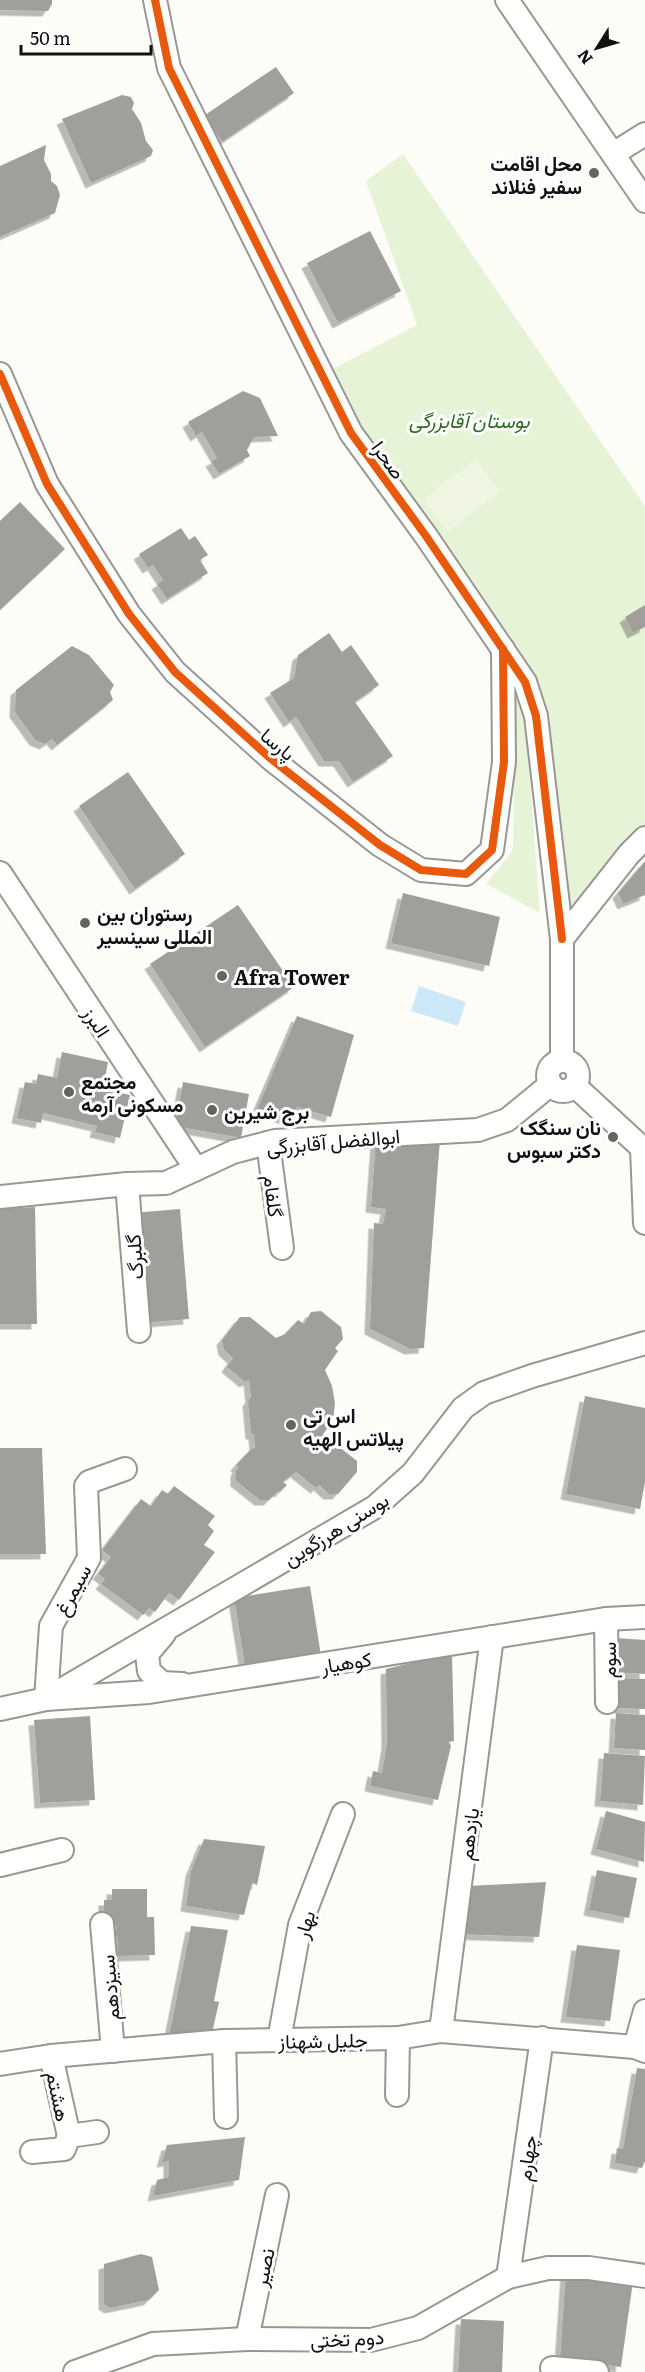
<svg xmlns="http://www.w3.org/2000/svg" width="645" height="2372" viewBox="0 0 645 2372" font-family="Literata,Vazirmatn,serif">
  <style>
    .green { fill: #e7f3d7 }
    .pitch { fill: #f0f6e1 }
    .water { fill: #cde8f7 }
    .building { fill: #a19f9c; filter: url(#shadow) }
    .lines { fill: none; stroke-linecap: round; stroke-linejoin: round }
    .minor-casing { stroke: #979795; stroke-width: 26 }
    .minor { stroke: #fffffe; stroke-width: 22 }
    .cycleway-casing { stroke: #fff; stroke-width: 11 }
    .cycleway { stroke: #e8590c; stroke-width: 8 }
    .poi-dot { fill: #646362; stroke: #fff; stroke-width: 2 }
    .labels { text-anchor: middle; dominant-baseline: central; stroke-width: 6; stroke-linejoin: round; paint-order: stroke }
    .poi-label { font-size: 20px; font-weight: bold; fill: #111; stroke: #fff; text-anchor: start }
    .park-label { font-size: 20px; font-style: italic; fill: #2f6b1f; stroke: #fff }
    .street-label { font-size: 20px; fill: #111; stroke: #fff }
  </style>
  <defs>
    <filter id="shadow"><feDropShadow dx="-5.5" dy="5.5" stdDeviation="0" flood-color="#0004"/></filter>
  </defs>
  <rect width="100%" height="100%" fill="#fdfcf7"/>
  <g class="green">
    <polygon points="403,154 645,506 645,828 569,919 540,690 359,427 331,370 417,325 366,181"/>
    <polygon points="515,691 524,700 540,913 486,884 513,850"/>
  </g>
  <polygon class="pitch" points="476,459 500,492 447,531 423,499"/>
  <polygon class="water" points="419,986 466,1002 458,1026 411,1011"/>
  <g class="building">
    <polygon points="0,0 52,0 52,4 48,11 0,10"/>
    <polygon points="276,67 294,93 222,142 205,115"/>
    <polygon points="122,95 131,97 134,103 132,109 141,123 146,141 153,150 151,156 91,183 62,119"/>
    <polygon points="46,145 44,160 51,174 51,181 57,186 60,195 55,213 0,237 0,166"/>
    <polygon points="370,231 401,291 338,323 307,263"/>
    <polygon points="243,391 260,398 278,436 254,437 247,450 250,456 219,474 211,461 217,458 202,432 196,436 188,422"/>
    <polygon points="20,502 65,549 0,610 0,521"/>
    <polygon points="181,528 189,540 195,536 208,555 200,560 208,573 167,599 157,584 163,580 153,565 148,568 139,554"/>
    <polygon points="645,605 645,627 633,633 625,617"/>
    <polygon points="329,633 342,652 351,645 379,685 355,702 393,756 353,782 339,761 324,761 296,717 289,722 270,693 294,678 298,655"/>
    <polygon points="72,646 89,655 114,685 110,692 113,700 57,745 52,739 45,744 35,740 15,712 16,690"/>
    <polygon points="128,772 185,854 135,889 79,806"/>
    <polygon points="645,861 645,895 623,904 618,893"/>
    <polygon points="403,893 500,917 489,966 391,943"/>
    <polygon points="238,905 294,987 205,1047 150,964"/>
    <polygon points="297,1016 354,1035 331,1117 297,1107 293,1121 257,1109"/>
    <polygon points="62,1052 108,1062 103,1089 130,1095 120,1138 95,1132 97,1126 43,1113 41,1123 17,1118 25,1082 36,1084 38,1074 57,1078"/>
    <polygon points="183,1082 249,1094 241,1138 175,1126"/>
    <polygon points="440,1139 424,1348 410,1349 370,1329 374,1223 383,1224 386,1209 371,1207 376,1141"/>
    <polygon points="35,1207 37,1324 0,1324 0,1209"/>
    <polygon points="180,1209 189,1319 142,1323 133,1213"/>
    <polygon points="321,1311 341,1327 343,1339 335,1348 338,1351 325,1370 332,1386 335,1403 333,1421 323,1434 357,1461 357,1472 338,1494 329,1494 319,1485 316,1488 296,1472 283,1482 287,1485 280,1492 278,1491 269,1500 260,1500 236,1481 236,1471 238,1468 236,1465 251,1449 255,1448 254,1434 251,1434 248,1401 251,1397 249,1380 245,1382 227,1367 233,1358 224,1350 222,1340 240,1317 250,1317 276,1338 285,1334 298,1320 304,1324 311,1312"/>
    <polygon points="585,1396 645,1408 645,1482 640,1509 566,1494"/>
    <polygon points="0,1448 42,1448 46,1554 0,1554"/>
    <polygon points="174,1486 215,1516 208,1525 214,1531 204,1545 215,1552 179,1600 169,1593 155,1612 149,1608 143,1615 101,1584 105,1579 98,1574 111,1557 102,1550 141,1499 151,1506 162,1490 168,1494"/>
    <polygon points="310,1586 321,1656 245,1666 234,1598"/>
    <polygon points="617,1638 645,1640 645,1674 615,1672"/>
    <polygon points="452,1653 454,1741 449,1742 451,1746 438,1800 370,1786 373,1771 382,1773 387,1743 386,1669"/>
    <polygon points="619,1678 645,1679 645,1709 618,1708"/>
    <polygon points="616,1713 645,1715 645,1750 614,1748"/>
    <polygon points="90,1716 95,1800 40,1803 34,1720"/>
    <polygon points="604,1753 645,1756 643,1805 600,1801"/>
    <polygon points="606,1811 645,1822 644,1862 596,1849"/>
    <polygon points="204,1839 265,1846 257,1885 252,1883 244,1915 186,1906 191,1871"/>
    <polygon points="597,1870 637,1878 629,1918 589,1910"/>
    <polygon points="546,1882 539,1937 457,1934 468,1886"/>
    <polygon points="112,1889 147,1889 147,1917 154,1917 155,1955 118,1956 118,1937 110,1935 111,1930 117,1929 113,1920 104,1920 104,1900 112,1900"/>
    <polygon points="191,1926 228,1930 214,2001 219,2002 212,2033 169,2036"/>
    <polygon points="577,1945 620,1950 610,2021 566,2017"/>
    <polygon points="637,2068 645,2069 645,2161 642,2168 615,2163 617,2148 623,2149"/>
    <polygon points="245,2137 239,2180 153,2196 157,2180 169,2177 169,2161 162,2162 167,2145"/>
    <polygon points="141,2254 152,2257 159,2290 149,2300 110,2308 104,2304 104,2264"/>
    <polygon points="566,2271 633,2281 621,2367 560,2358"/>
    <polygon points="461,2319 504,2321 502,2372 458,2372"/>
  </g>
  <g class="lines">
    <defs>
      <g id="minor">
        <polyline points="155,0 169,68 351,433 426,536 525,682 536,716 562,939"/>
        <polyline points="507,0 645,201"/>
        <polyline points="613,154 645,134"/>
        <polyline points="0,374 47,484 129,614 175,672 270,758 380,845 421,870 466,874 492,850 504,762 503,649"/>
        <polyline points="0,873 196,1169"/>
        <polyline points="562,1060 562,939 629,854 645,838"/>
        <circle cx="563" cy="1076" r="15"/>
        <polyline points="575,1086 642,1148"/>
        <polyline points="268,1143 282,1248"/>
        <polyline points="642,1148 645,1223"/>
        <polyline points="127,1184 139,1331"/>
        <polyline points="0,1197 127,1184 166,1183 233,1152 275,1141 478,1130 507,1120 551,1084"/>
        <polyline points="606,1619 607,1702"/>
        <polyline points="164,1634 147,1654 149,1671 162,1683 182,1684"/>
        <polyline points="46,1699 375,1507 413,1473 463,1408 484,1393 532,1376 645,1343"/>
        <polyline points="46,1699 51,1626 89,1558 86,1486 89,1482 125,1469"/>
        <polyline points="0,1709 46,1699 149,1692 606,1619 645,1617"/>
        <polyline points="0,1865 62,1850"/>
        <polyline points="102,1924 113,2051"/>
        <polyline points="441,2031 492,1637"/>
        <polyline points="279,2040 300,1925 343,1814"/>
        <polyline points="224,2041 226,2117"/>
        <polyline points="635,2047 645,2011"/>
        <polyline points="51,2056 69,2136"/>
        <polyline points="0,2064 51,2056 224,2041 398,2038 441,2031 635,2047 645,2051"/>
        <polyline points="397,2095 398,2038"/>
        <polyline points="32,2152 64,2149 69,2136 97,2132"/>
        <polyline points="508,2277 542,2038"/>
        <polyline points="247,2339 277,2195"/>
        <polyline points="552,2368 597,2372"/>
        <polyline points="75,2372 153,2344 247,2339 371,2340 418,2328 508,2277 548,2268 589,2268 645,2276"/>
      </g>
    </defs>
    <use href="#minor" class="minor-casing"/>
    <use href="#minor" class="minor"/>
    <defs>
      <g id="cycleway">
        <polyline points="155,0 169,68 351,433 426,536 525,682 536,716 562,939"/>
        <polyline points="0,374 47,484 129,614 175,672 270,758 380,845 421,870 466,874 492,850 504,762 503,649"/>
      </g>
    </defs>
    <use href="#cycleway" class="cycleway-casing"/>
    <use href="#cycleway" class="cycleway"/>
  </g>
  <g class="poi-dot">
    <circle cx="594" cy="173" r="6"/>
    <circle cx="85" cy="923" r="6"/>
    <circle cx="222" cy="976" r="6"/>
    <circle cx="69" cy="1092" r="6"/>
    <circle cx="212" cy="1110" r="6"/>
    <circle cx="613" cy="1137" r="6"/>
    <circle cx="291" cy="1425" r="6"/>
  </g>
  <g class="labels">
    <g class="poi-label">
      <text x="582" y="162" text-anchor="end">محل اقامت<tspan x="582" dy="23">سفیر فنلاند</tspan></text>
      <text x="97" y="912">رستوران بین<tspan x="97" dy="23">المللی سینسیر</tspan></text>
      <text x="234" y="976">Afra Tower</text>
      <text x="81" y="1080">مجتمع<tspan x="81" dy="23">مسکونی آرمه</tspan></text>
      <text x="224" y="1110">برج شیرین</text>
      <text x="601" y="1126" text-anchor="end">نان سنگک<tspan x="601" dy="23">دکتر سبوس</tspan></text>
      <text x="303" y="1414">اس تی<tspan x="303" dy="23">پیلاتس الهیه</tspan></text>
    </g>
    <g class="park-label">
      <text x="469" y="419">بوستان آقابزرگی</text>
    </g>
    <g class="street-label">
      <text transform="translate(390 459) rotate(54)">صحرا</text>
      <text transform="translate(279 743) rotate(40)">پارسا</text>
      <text transform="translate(98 1021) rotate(57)">البرز</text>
      <text transform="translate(333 1140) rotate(-5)">ابوالفضل آقابزرگی</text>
      <text transform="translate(275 1196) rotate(83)">گلفام</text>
      <text transform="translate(133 1257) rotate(-94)">گلبرگ</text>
      <text transform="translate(335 1528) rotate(-32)">بوسنی هرزگوین</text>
      <text transform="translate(71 1589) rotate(-61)">سیمرغ</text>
      <text transform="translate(607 1660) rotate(-90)">سوم</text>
      <text transform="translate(346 1661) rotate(-9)">کوهیار</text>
      <text transform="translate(467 1834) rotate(-83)">یازدهم</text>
      <text transform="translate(303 1924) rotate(-74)">بهار</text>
      <text transform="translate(108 1988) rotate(-95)">سیزدهم</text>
      <text transform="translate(323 2039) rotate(-1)">جلیل شهناز</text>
      <text transform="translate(60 2096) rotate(78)">هشتم</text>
      <text transform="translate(525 2158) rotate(-82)">چهارم</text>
      <text transform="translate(262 2267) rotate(-78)">نصیر</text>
      <text transform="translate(347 2337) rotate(-3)">دوم تختی</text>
    </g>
  </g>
  <g transform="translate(597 48) rotate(233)" stroke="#ffffff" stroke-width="4.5" paint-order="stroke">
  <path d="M0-4.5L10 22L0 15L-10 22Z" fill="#111111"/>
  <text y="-9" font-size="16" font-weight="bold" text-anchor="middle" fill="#111111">N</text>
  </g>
  <path d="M21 45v9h130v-9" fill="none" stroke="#111111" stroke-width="3"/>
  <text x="30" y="45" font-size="18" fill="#111111" stroke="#ffffff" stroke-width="4.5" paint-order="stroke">50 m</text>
</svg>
